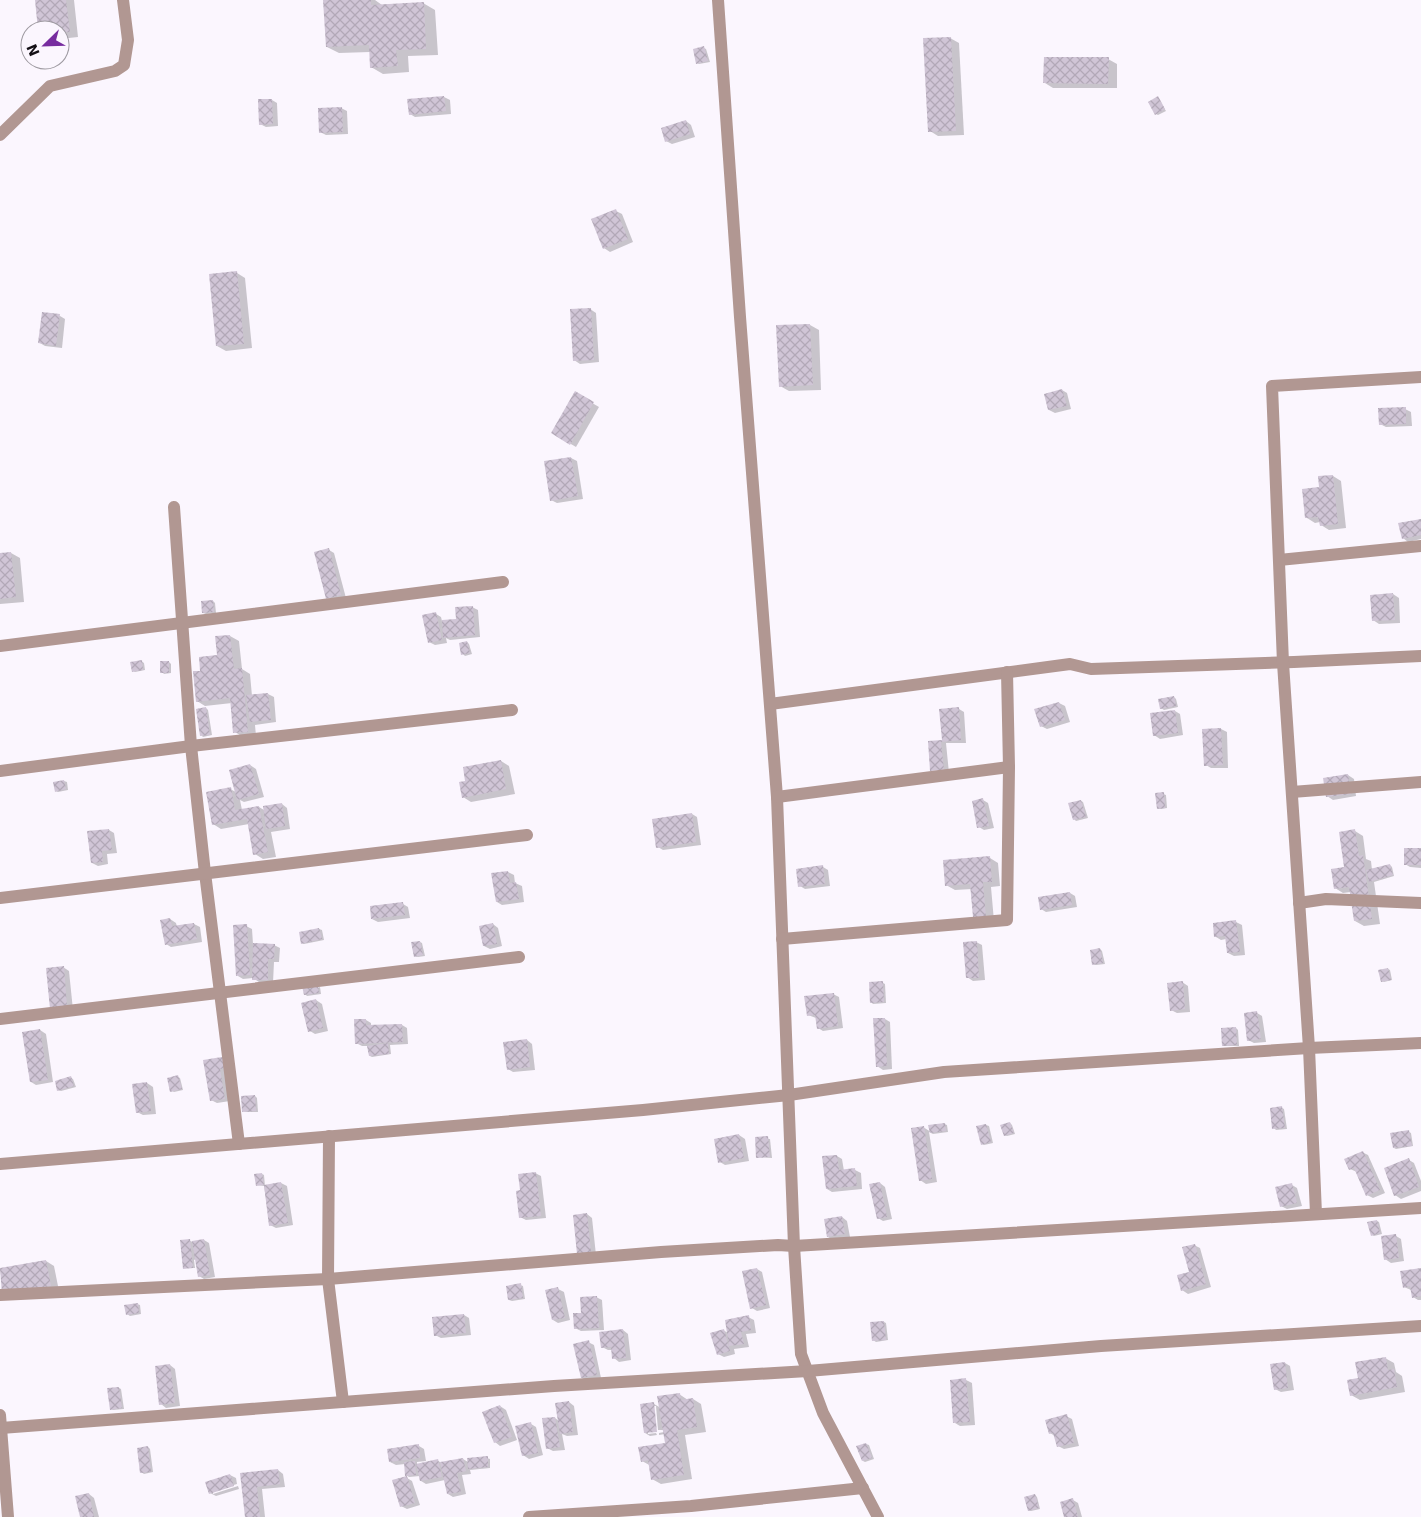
<svg xmlns="http://www.w3.org/2000/svg" width="1421" height="1517" viewBox="0 0 1421 1517" font-family="'DejaVu Sans',sans-serif">
  <style>
    .shadow { fill: #0003 }
    .building { fill: url(#building-cross-hatch) }
    .lines { fill: none; stroke-linecap: round; stroke-linejoin: round }
    .street { stroke: #b19792; stroke-width: 12 }
  </style>
  <defs>
    <pattern id="building-cross-hatch" width="8" height="8" patternUnits="userSpaceOnUse" patternTransform="scale(1.25)"><rect width="8" height="8" fill="#d0c5d6"/><path d="M0 0l8 8M0 8l8-8" fill="none" stroke="#b2a8b7"/></pattern>
  </defs>
  <rect width="100%" height="100%" fill="#fbf6fe"/>
  <g class="shadow">
    <polygon points="36,0 74,0 78,37 60,39 60,30 39,30"/>
    <polygon points="324,0 375,0 382,5 423,3 435,10 438,55 408,56 409,72 383,74 371,67 370,52 339,53 327,47"/>
    <polygon points="950,38 959,43 964,135 938,136 930,131"/>
    <polygon points="704,48 706,49 710,62 699,64 697,63"/>
    <polygon points="1108,59 1117,64 1117,88 1053,88 1045,83"/>
    <polygon points="444,97 450,100 451,114 415,117 410,114 408,100"/>
    <polygon points="1158,98 1166,111 1158,115 1156,114"/>
    <polygon points="272,100 277,103 278,126 266,127 260,124"/>
    <polygon points="341,108 347,111 348,134 326,135 320,132"/>
    <polygon points="686,121 691,125 695,137 672,144 666,141"/>
    <polygon points="616,211 622,214 633,242 610,252 604,248"/>
    <polygon points="237,273 245,278 252,348 226,351 217,346"/>
    <polygon points="590,309 596,313 599,362 580,364 574,360"/>
    <polygon points="43,313 60,316 65,319 62,348 45,346 40,343"/>
    <polygon points="810,325 819,330 821,390 789,391 780,386 778,327"/>
    <polygon points="1062,390 1067,393 1071,409 1055,413 1049,410"/>
    <polygon points="575,393 599,407 576,447 552,433"/>
    <polygon points="1405,409 1411,412 1412,426 1386,427 1380,424"/>
    <polygon points="571,458 577,461 583,499 557,503 551,500 546,462"/>
    <polygon points="1333,476 1341,481 1346,528 1329,530 1321,525 1320,522 1315,523 1307,518 1320,488"/>
    <polygon points="1421,520 1421,539 1408,542 1403,538"/>
    <polygon points="329,550 334,553 346,598 327,598"/>
    <polygon points="11,553 20,558 24,602 0,604 0,575"/>
    <polygon points="1393,594 1399,598 1400,623 1379,624 1373,620"/>
    <polygon points="213,601 215,603 216,613 206,614 203,613"/>
    <polygon points="472,607 478,610 480,637 450,640 446,638 447,643 435,645 429,642 436,614 441,617 442,621 458,620"/>
    <polygon points="230,636 239,641 242,669 250,674 252,696 268,694 274,697 276,722 255,725 256,736 243,737 235,732 232,703 205,706 197,701 202,672 218,657 216,637"/>
    <polygon points="467,642 469,644 472,654 465,656 463,654"/>
    <polygon points="141,661 144,663 145,670 135,672 133,671"/>
    <polygon points="169,662 171,664 171,673 164,674 162,672"/>
    <polygon points="1174,697 1176,699 1178,707 1164,710 1161,708"/>
    <polygon points="1059,703 1065,706 1070,722 1047,729 1041,726"/>
    <polygon points="206,708 208,710 212,735 203,737 201,735"/>
    <polygon points="959,709 964,712 966,743 946,743 949,773 937,774 941,741 943,742 941,710"/>
    <polygon points="1175,711 1180,714 1183,735 1160,739 1154,735"/>
    <polygon points="1221,729 1227,732 1228,768 1211,768 1206,765 1204,730"/>
    <polygon points="501,761 509,766 515,794 471,802 463,797 467,782"/>
    <polygon points="250,765 256,769 264,797 244,802 240,800 242,810 259,807 264,810 282,804 287,808 290,829 271,832 276,857 263,859 255,854 249,824 221,829 213,824 230,789 236,792"/>
    <polygon points="1348,775 1354,779 1356,796 1333,800 1327,796"/>
    <polygon points="64,781 67,782 68,790 58,792 56,791 54,783"/>
    <polygon points="1163,794 1166,795 1167,808 1161,809 1158,808"/>
    <polygon points="983,800 988,803 994,828 984,830 979,827"/>
    <polygon points="1081,801 1083,802 1088,818 1076,821 1074,819"/>
    <polygon points="692,814 697,817 701,845 663,850 658,847"/>
    <polygon points="109,830 114,833 117,853 107,854 108,864 98,866 92,863"/>
    <polygon points="1355,831 1363,836 1366,859 1371,861 1372,870 1390,865 1392,867 1394,876 1374,882 1380,924 1364,926 1355,921 1351,892 1343,893 1335,888 1345,868"/>
    <polygon points="1421,849 1421,868 1410,867 1405,864"/>
    <polygon points="990,858 998,863 1000,886 991,887 994,921 983,922 972,889 955,890 946,885"/>
    <polygon points="823,867 828,870 830,886 805,889 800,886"/>
    <polygon points="508,872 514,875 515,883 522,886 524,902 502,905 497,902"/>
    <polygon points="1070,893 1075,896 1077,907 1046,912 1041,909"/>
    <polygon points="403,904 408,907 410,918 378,922 372,919"/>
    <polygon points="170,919 176,923 177,927 194,924 200,927 202,942 171,947 166,944"/>
    <polygon points="1236,922 1242,925 1245,955 1234,956 1228,953 1226,939 1221,940 1216,937"/>
    <polygon points="493,924 498,928 502,946 490,949 484,946"/>
    <polygon points="246,926 252,929 253,944 274,945 280,948 279,962 274,962 273,983 259,982 253,978 243,979 238,976"/>
    <polygon points="319,929 322,930 324,940 304,944 302,943 300,933"/>
    <polygon points="420,942 422,943 425,956 418,957 415,956"/>
    <polygon points="976,942 982,945 985,980 973,981 967,977"/>
    <polygon points="1100,949 1102,951 1105,964 1096,965 1094,964"/>
    <polygon points="63,967 69,971 73,1010 57,1011"/>
    <polygon points="1388,969 1390,970 1392,980 1384,982 1382,981"/>
    <polygon points="1182,982 1188,986 1190,1012 1177,1013 1171,1010"/>
    <polygon points="883,983 885,984 886,1003 873,1004 871,1002"/>
    <polygon points="320,987 321,994 307,996 305,994"/>
    <polygon points="833,994 839,997 843,1028 823,1031 818,1028 816,1018 808,1015"/>
    <polygon points="316,1000 322,1004 328,1031 315,1034 310,1031"/>
    <polygon points="1257,1013 1262,1016 1266,1042 1254,1043 1248,1040"/>
    <polygon points="885,1019 890,1022 892,1069 883,1070 877,1066"/>
    <polygon points="366,1020 371,1023 371,1026 402,1025 407,1028 408,1044 390,1045 391,1054 372,1057 370,1056 369,1046 362,1046 356,1043"/>
    <polygon points="1236,1028 1238,1030 1239,1046 1223,1046 1222,1029"/>
    <polygon points="40,1030 46,1034 53,1082 36,1085 31,1082 24,1033"/>
    <polygon points="527,1040 532,1044 535,1070 513,1072 508,1069"/>
    <polygon points="205,1061 235,1069 230,1101 217,1103 211,1100"/>
    <polygon points="178,1077 180,1078 183,1090 174,1092 172,1091"/>
    <polygon points="71,1078 73,1079 76,1087 61,1091 58,1090"/>
    <polygon points="147,1083 153,1087 156,1114 143,1115 137,1112"/>
    <polygon points="255,1096 257,1098 258,1112 246,1112 243,1111"/>
    <polygon points="1282,1108 1284,1109 1287,1129 1276,1130 1274,1128"/>
    <polygon points="1010,1123 1012,1125 1015,1134 1007,1136 1005,1135"/>
    <polygon points="944,1124 947,1125 948,1132 933,1134 929,1132 937,1182 926,1184 920,1180 923,1127 931,1132"/>
    <polygon points="986,1125 989,1126 993,1143 984,1145 982,1144 978,1127"/>
    <polygon points="1409,1132 1411,1133 1413,1146 1396,1149 1394,1148"/>
    <polygon points="739,1135 745,1139 749,1161 725,1165 720,1162"/>
    <polygon points="756,1138 770,1139 772,1158 757,1157"/>
    <polygon points="1362,1152 1368,1155 1385,1193 1373,1198 1367,1195 1357,1172 1350,1169"/>
    <polygon points="837,1156 842,1159 844,1171 855,1170 861,1173 862,1189 832,1192 827,1189"/>
    <polygon points="1409,1160 1414,1163 1421,1181 1421,1191 1401,1199 1395,1195"/>
    <polygon points="535,1173 541,1176 546,1218 526,1220 520,1217 522,1192"/>
    <polygon points="262,1174 264,1175 265,1186 281,1183 287,1186 293,1225 276,1228 270,1225 264,1186 257,1185"/>
    <polygon points="880,1183 885,1187 892,1219 883,1221 878,1218"/>
    <polygon points="1292,1185 1297,1188 1302,1206 1287,1209 1281,1206"/>
    <polygon points="587,1214 592,1218 596,1255 583,1256"/>
    <polygon points="842,1217 847,1221 850,1237 833,1240 828,1237"/>
    <polygon points="1377,1221 1379,1222 1382,1234 1374,1236 1372,1235"/>
    <polygon points="1396,1236 1401,1239 1404,1261 1391,1263 1385,1259"/>
    <polygon points="204,1240 209,1243 215,1277 204,1279 199,1276 196,1259 194,1260 195,1268 184,1268 190,1241 193,1242"/>
    <polygon points="1194,1245 1200,1248 1211,1287 1188,1294 1182,1290 1190,1273"/>
    <polygon points="46,1261 54,1266 59,1291 4,1294 0,1269"/>
    <polygon points="757,1269 762,1272 770,1308 757,1311 752,1308"/>
    <polygon points="1421,1269 1421,1300 1418,1300 1413,1297 1411,1290 1404,1287"/>
    <polygon points="520,1285 523,1286 525,1299 512,1301 509,1300"/>
    <polygon points="558,1289 564,1292 570,1320 558,1323 553,1320"/>
    <polygon points="596,1297 602,1300 604,1330 581,1331 575,1328 582,1314"/>
    <polygon points="137,1304 140,1305 141,1314 130,1316 127,1314"/>
    <polygon points="464,1315 469,1318 471,1335 441,1338 435,1335"/>
    <polygon points="748,1317 754,1320 756,1333 746,1334 749,1347 734,1349 735,1354 724,1357 718,1354 723,1330 728,1333"/>
    <polygon points="884,1322 886,1323 888,1340 876,1342 873,1340"/>
    <polygon points="623,1330 628,1334 631,1360 619,1362 614,1358 613,1350 608,1350 602,1347"/>
    <polygon points="588,1342 594,1345 601,1378 588,1381 582,1378"/>
    <polygon points="1385,1358 1394,1363 1396,1372 1402,1376 1405,1392 1360,1400 1351,1395 1359,1379"/>
    <polygon points="1285,1363 1290,1366 1294,1390 1281,1392 1275,1389"/>
    <polygon points="170,1365 175,1369 180,1406 166,1408 161,1404"/>
    <polygon points="966,1380 972,1383 975,1425 960,1426 955,1423"/>
    <polygon points="119,1388 121,1389 124,1409 113,1410 111,1409"/>
    <polygon points="679,1394 688,1400 693,1399 701,1404 706,1432 685,1435 692,1479 661,1484 652,1479 651,1466 642,1461 640,1448 666,1444 665,1434 659,1435 659,1433 664,1432 663,1430 658,1430 656,1406 653,1406 656,1431 648,1432 648,1434 656,1433 657,1435 650,1436 645,1433 642,1405 654,1404 661,1408 659,1397"/>
    <polygon points="569,1402 574,1406 578,1435 567,1436 562,1434 565,1450 553,1451 547,1448 555,1418 559,1421"/>
    <polygon points="500,1406 506,1410 517,1440 500,1446 495,1442"/>
    <polygon points="1066,1416 1072,1419 1079,1446 1064,1449 1058,1446 1055,1436 1050,1433"/>
    <polygon points="531,1424 536,1427 543,1455 529,1459 523,1455"/>
    <polygon points="866,1444 869,1445 874,1459 865,1462 863,1461"/>
    <polygon points="419,1446 424,1449 426,1461 417,1462 417,1465 438,1461 442,1463 463,1459 468,1462 487,1458 490,1459 490,1468 470,1470 471,1474 462,1475 466,1494 453,1497 448,1494 445,1480 426,1484 421,1481 420,1476 409,1477 406,1475 405,1464 396,1465 390,1462"/>
    <polygon points="148,1447 150,1449 153,1472 144,1474 141,1472"/>
    <polygon points="278,1470 283,1474 285,1487 262,1489 265,1517 246,1517 241,1474"/>
    <polygon points="230,1475 236,1478 237,1484 213,1491 213,1494 238,1486 239,1489 216,1496 210,1493"/>
    <polygon points="407,1478 412,1481 420,1505 407,1509 401,1506"/>
    <polygon points="89,1494 94,1498 99,1517 81,1517"/>
    <polygon points="1035,1495 1037,1497 1040,1509 1031,1511 1029,1510"/>
    <polygon points="1073,1500 1078,1503 1082,1517 1065,1517"/>
  </g>
  <g class="building">
    <polygon points="35,0 66,0 70,32 60,33 60,30 38,30"/>
    <polygon points="323,0 371,0 371,5 424,2 426,49 396,50 398,66 370,68 369,45 326,47"/>
    <polygon points="951,37 956,131 928,132 923,38"/>
    <polygon points="704,46 708,61 696,64 693,49"/>
    <polygon points="1044,57 1109,57 1108,84 1043,83"/>
    <polygon points="444,96 446,111 409,115 407,99"/>
    <polygon points="1158,96 1165,109 1155,115 1148,102"/>
    <polygon points="258,99 272,99 273,124 259,125"/>
    <polygon points="342,107 343,132 319,133 318,108"/>
    <polygon points="686,120 690,134 665,142 661,128"/>
    <polygon points="616,209 628,239 603,249 591,219"/>
    <polygon points="237,271 244,344 216,346 209,274"/>
    <polygon points="591,308 594,360 573,361 570,309"/>
    <polygon points="42,312 60,314 56,346 38,343"/>
    <polygon points="810,324 813,385 779,387 776,325"/>
    <polygon points="1062,389 1067,406 1048,410 1044,394"/>
    <polygon points="575,391 594,402 570,445 551,433"/>
    <polygon points="1406,407 1406,424 1379,425 1378,408"/>
    <polygon points="571,457 578,496 550,501 544,461"/>
    <polygon points="1333,475 1338,524 1320,526 1318,517 1305,518 1302,489 1319,487 1318,476"/>
    <polygon points="1421,519 1421,535 1402,539 1398,523"/>
    <polygon points="329,548 341,595 326,599 314,552"/>
    <polygon points="11,552 16,597 0,599 0,553"/>
    <polygon points="1393,593 1395,620 1372,621 1370,595"/>
    <polygon points="213,600 214,612 202,613 201,601"/>
    <polygon points="473,606 475,635 443,638 442,620 456,619 455,607"/>
    <polygon points="436,612 442,640 428,643 422,615"/>
    <polygon points="230,635 234,669 242,668 248,732 233,733 230,698 196,702 193,671 200,671 199,657 217,655 215,636"/>
    <polygon points="467,641 470,653 461,655 459,643"/>
    <polygon points="142,660 143,670 132,672 130,662"/>
    <rect x="160" y="661" width="9" height="12"/>
    <polygon points="268,693 271,720 250,722 246,695"/>
    <polygon points="1174,696 1176,706 1160,709 1158,699"/>
    <polygon points="1059,702 1065,720 1040,727 1034,709"/>
    <polygon points="206,707 210,735 200,736 196,709"/>
    <polygon points="959,707 961,740 941,742 944,770 930,771 928,741 942,740 939,709"/>
    <polygon points="1175,710 1178,733 1153,736 1150,713"/>
    <polygon points="1221,728 1223,765 1204,766 1202,729"/>
    <polygon points="501,760 506,789 462,798 459,782 465,781 463,767"/>
    <polygon points="250,764 259,794 237,800 229,770"/>
    <polygon points="1348,774 1351,794 1326,797 1323,778"/>
    <polygon points="64,780 66,789 55,792 53,782"/>
    <polygon points="231,787 235,810 259,806 268,852 253,855 247,819 212,825 206,792"/>
    <polygon points="1164,792 1165,808 1157,809 1155,793"/>
    <polygon points="983,798 989,826 977,828 972,801"/>
    <polygon points="1081,800 1086,817 1073,820 1068,803"/>
    <polygon points="282,803 285,826 266,829 263,806"/>
    <polygon points="692,813 696,842 656,848 652,819"/>
    <polygon points="109,829 112,850 102,851 103,862 91,863 87,831"/>
    <polygon points="1355,829 1359,856 1363,855 1372,919 1354,921 1349,887 1334,889 1331,869 1344,867 1339,832"/>
    <rect x="1404" y="848" width="17" height="17"/>
    <polygon points="990,856 992,882 983,882 986,917 973,917 970,884 945,886 943,860"/>
    <polygon points="1390,864 1393,875 1369,882 1366,870"/>
    <polygon points="823,865 825,884 798,887 796,869"/>
    <polygon points="508,871 510,883 516,882 519,899 496,902 491,873"/>
    <polygon points="1070,892 1072,905 1040,910 1038,897"/>
    <polygon points="403,902 405,915 371,919 370,906"/>
    <polygon points="170,918 172,926 194,923 197,939 165,945 160,920"/>
    <polygon points="1236,920 1240,952 1227,953 1225,936 1214,937 1213,923"/>
    <polygon points="493,923 497,944 483,946 479,926"/>
    <polygon points="247,924 250,975 236,976 233,925"/>
    <polygon points="319,928 322,939 301,944 299,932"/>
    <polygon points="420,941 423,955 414,957 411,942"/>
    <polygon points="977,941 979,978 966,978 963,942"/>
    <polygon points="253,943 275,944 274,959 268,959 268,980 252,980"/>
    <polygon points="1100,948 1103,963 1092,965 1090,950"/>
    <polygon points="64,966 67,1007 50,1009 46,968"/>
    <polygon points="1388,968 1391,980 1381,982 1378,970"/>
    <polygon points="883,981 884,1002 870,1003 869,982"/>
    <polygon points="1183,981 1185,1009 1170,1011 1167,983"/>
    <polygon points="318,984 319,993 304,995 302,986"/>
    <polygon points="834,993 838,1026 817,1029 815,1015 807,1016 804,996"/>
    <polygon points="316,999 323,1028 308,1032 301,1003"/>
    <polygon points="1257,1011 1261,1039 1247,1041 1244,1013"/>
    <polygon points="873,1018 885,1018 887,1066 876,1067"/>
    <polygon points="354,1019 366,1019 366,1025 402,1024 403,1042 355,1044"/>
    <polygon points="1236,1027 1237,1045 1222,1046 1221,1028"/>
    <polygon points="40,1029 48,1080 30,1082 22,1032"/>
    <polygon points="527,1039 530,1067 507,1070 503,1042"/>
    <polygon points="388,1043 389,1054 369,1056 367,1046"/>
    <polygon points="228,1056 230,1067 220,1069 225,1099 210,1101 203,1060"/>
    <polygon points="178,1075 182,1089 170,1092 167,1078"/>
    <polygon points="71,1076 74,1086 57,1091 55,1081"/>
    <polygon points="147,1082 151,1111 136,1113 132,1084"/>
    <polygon points="255,1095 256,1111 242,1112 241,1096"/>
    <polygon points="1282,1106 1285,1128 1272,1129 1270,1108"/>
    <polygon points="1010,1122 1014,1133 1004,1136 1000,1125"/>
    <polygon points="945,1123 946,1131 930,1133 928,1125"/>
    <polygon points="986,1124 991,1142 981,1145 976,1126"/>
    <polygon points="924,1126 932,1179 919,1181 911,1128"/>
    <polygon points="1409,1130 1412,1146 1393,1148 1390,1133"/>
    <polygon points="739,1134 744,1158 718,1163 714,1139"/>
    <polygon points="768,1136 770,1157 756,1158 755,1137"/>
    <polygon points="1363,1151 1380,1190 1366,1196 1354,1168 1349,1170 1344,1159"/>
    <polygon points="837,1155 839,1170 855,1168 857,1186 826,1189 822,1156"/>
    <polygon points="1409,1158 1419,1187 1394,1196 1384,1168"/>
    <polygon points="536,1172 541,1216 519,1218 516,1191 520,1190 518,1174"/>
    <polygon points="262,1173 264,1185 281,1182 288,1223 269,1226 264,1185 256,1186 254,1174"/>
    <polygon points="880,1182 887,1217 877,1219 869,1184"/>
    <polygon points="1292,1183 1297,1203 1280,1207 1275,1187"/>
    <polygon points="587,1213 591,1252 577,1254 573,1215"/>
    <polygon points="842,1216 845,1234 827,1237 824,1219"/>
    <polygon points="1377,1220 1380,1233 1371,1236 1367,1222"/>
    <polygon points="1396,1234 1399,1258 1384,1260 1381,1236"/>
    <polygon points="190,1239 193,1268 183,1269 180,1240"/>
    <polygon points="204,1239 210,1275 198,1277 192,1241"/>
    <polygon points="1195,1244 1206,1284 1181,1291 1177,1275 1189,1272 1182,1247"/>
    <polygon points="46,1260 51,1286 2,1294 0,1268"/>
    <polygon points="757,1268 766,1305 750,1309 742,1271"/>
    <polygon points="1421,1268 1421,1296 1412,1298 1410,1286 1403,1288 1400,1271"/>
    <polygon points="521,1283 523,1298 508,1300 506,1286"/>
    <polygon points="558,1287 565,1318 552,1320 545,1290"/>
    <polygon points="597,1296 599,1328 574,1329 573,1313 581,1313 580,1297"/>
    <polygon points="138,1303 139,1313 126,1315 124,1305"/>
    <polygon points="464,1314 466,1333 434,1336 432,1317"/>
    <polygon points="749,1315 751,1330 741,1332 744,1344 729,1346 725,1320"/>
    <polygon points="884,1321 886,1340 872,1341 870,1322"/>
    <polygon points="623,1329 626,1358 612,1359 611,1347 601,1348 599,1332"/>
    <polygon points="724,1329 730,1351 717,1355 710,1333"/>
    <polygon points="589,1340 597,1375 581,1378 573,1344"/>
    <polygon points="1386,1357 1388,1370 1394,1369 1397,1387 1350,1396 1347,1380 1358,1378 1355,1362"/>
    <polygon points="1285,1362 1288,1388 1274,1390 1270,1364"/>
    <polygon points="170,1364 175,1403 159,1405 155,1366"/>
    <polygon points="966,1378 970,1422 953,1423 950,1380"/>
    <polygon points="119,1387 122,1408 110,1410 107,1388"/>
    <polygon points="680,1393 681,1400 693,1398 697,1427 677,1430 684,1475 651,1480 648,1460 641,1462 638,1447 665,1443 657,1396"/>
    <polygon points="569,1401 573,1432 560,1434 555,1403"/>
    <polygon points="654,1402 657,1432 644,1433 640,1404"/>
    <polygon points="500,1405 512,1437 494,1443 482,1412"/>
    <polygon points="1067,1414 1074,1443 1057,1447 1053,1433 1049,1434 1045,1420"/>
    <polygon points="555,1417 560,1447 546,1449 542,1418"/>
    <polygon points="531,1422 538,1453 522,1456 515,1426"/>
    <polygon points="866,1443 872,1458 862,1461 856,1446"/>
    <polygon points="419,1444 420,1458 389,1462 387,1449"/>
    <polygon points="148,1446 151,1472 140,1473 137,1448"/>
    <polygon points="488,1456 488,1467 468,1469 467,1458"/>
    <polygon points="463,1458 466,1471 457,1473 461,1492 447,1494 440,1462"/>
    <polygon points="438,1459 442,1477 420,1481 416,1464"/>
    <polygon points="415,1461 416,1475 405,1476 404,1462"/>
    <polygon points="278,1469 280,1484 257,1487 260,1517 245,1517 240,1473"/>
    <polygon points="230,1474 234,1486 209,1494 205,1482"/>
    <polygon points="407,1476 415,1503 400,1507 392,1480"/>
    <polygon points="89,1493 94,1517 80,1517 75,1496"/>
    <polygon points="1035,1494 1039,1508 1028,1511 1024,1497"/>
    <polygon points="1073,1498 1078,1517 1064,1517 1060,1502"/>
  </g>
  <g class="lines">
    <g class="street">
      <polyline points="718,0 740,317 777,797 794,1246 801,1354 823,1413 878,1517"/>
      <polyline points="0,135 50,86 115,71 124,65 128,40 123,0"/>
      <polyline points="174,507 191,746 205,873 239,1144"/>
      <polyline points="1279,560 1421,546"/>
      <polyline points="0,646 503,582"/>
      <polyline points="770,704 1070,664 1091,669 1294,662 1421,656"/>
      <polyline points="0,771 191,746 512,710"/>
      <polyline points="1292,792 1421,782"/>
      <polyline points="777,797 1009,767"/>
      <polyline points="0,898 527,835"/>
      <polyline points="1299,903 1326,899 1421,903"/>
      <polyline points="782,939 1007,920 1009,767 1007,672"/>
      <polyline points="0,1019 519,957"/>
      <polyline points="329,1136 328,1279 343,1402"/>
      <polyline points="0,1164 643,1110 789,1095 944,1072 1309,1048 1421,1043"/>
      <polyline points="1316,1214 1309,1048 1283,663 1272,386 1421,377"/>
      <polyline points="0,1295 328,1279 661,1252 778,1245 794,1246 1421,1208"/>
      <polyline points="0,1415 8,1517"/>
      <polyline points="1,1428 554,1386 808,1371 1101,1346 1421,1326"/>
      <polyline points="529,1517 691,1506 863,1488"/>
    </g>
  </g>
  <g transform="translate(45 45) rotate(247)"><circle r="24" fill="#fbf6fe" stroke="#9e9aa1"/>
  <path d="M0-4L9 19L0 12L-9 19Z" fill="#772c9f"/>
  <text y="-8" font-size="14" font-weight="bold" text-anchor="middle" fill="#130f15">N</text>
  </g>
</svg>
